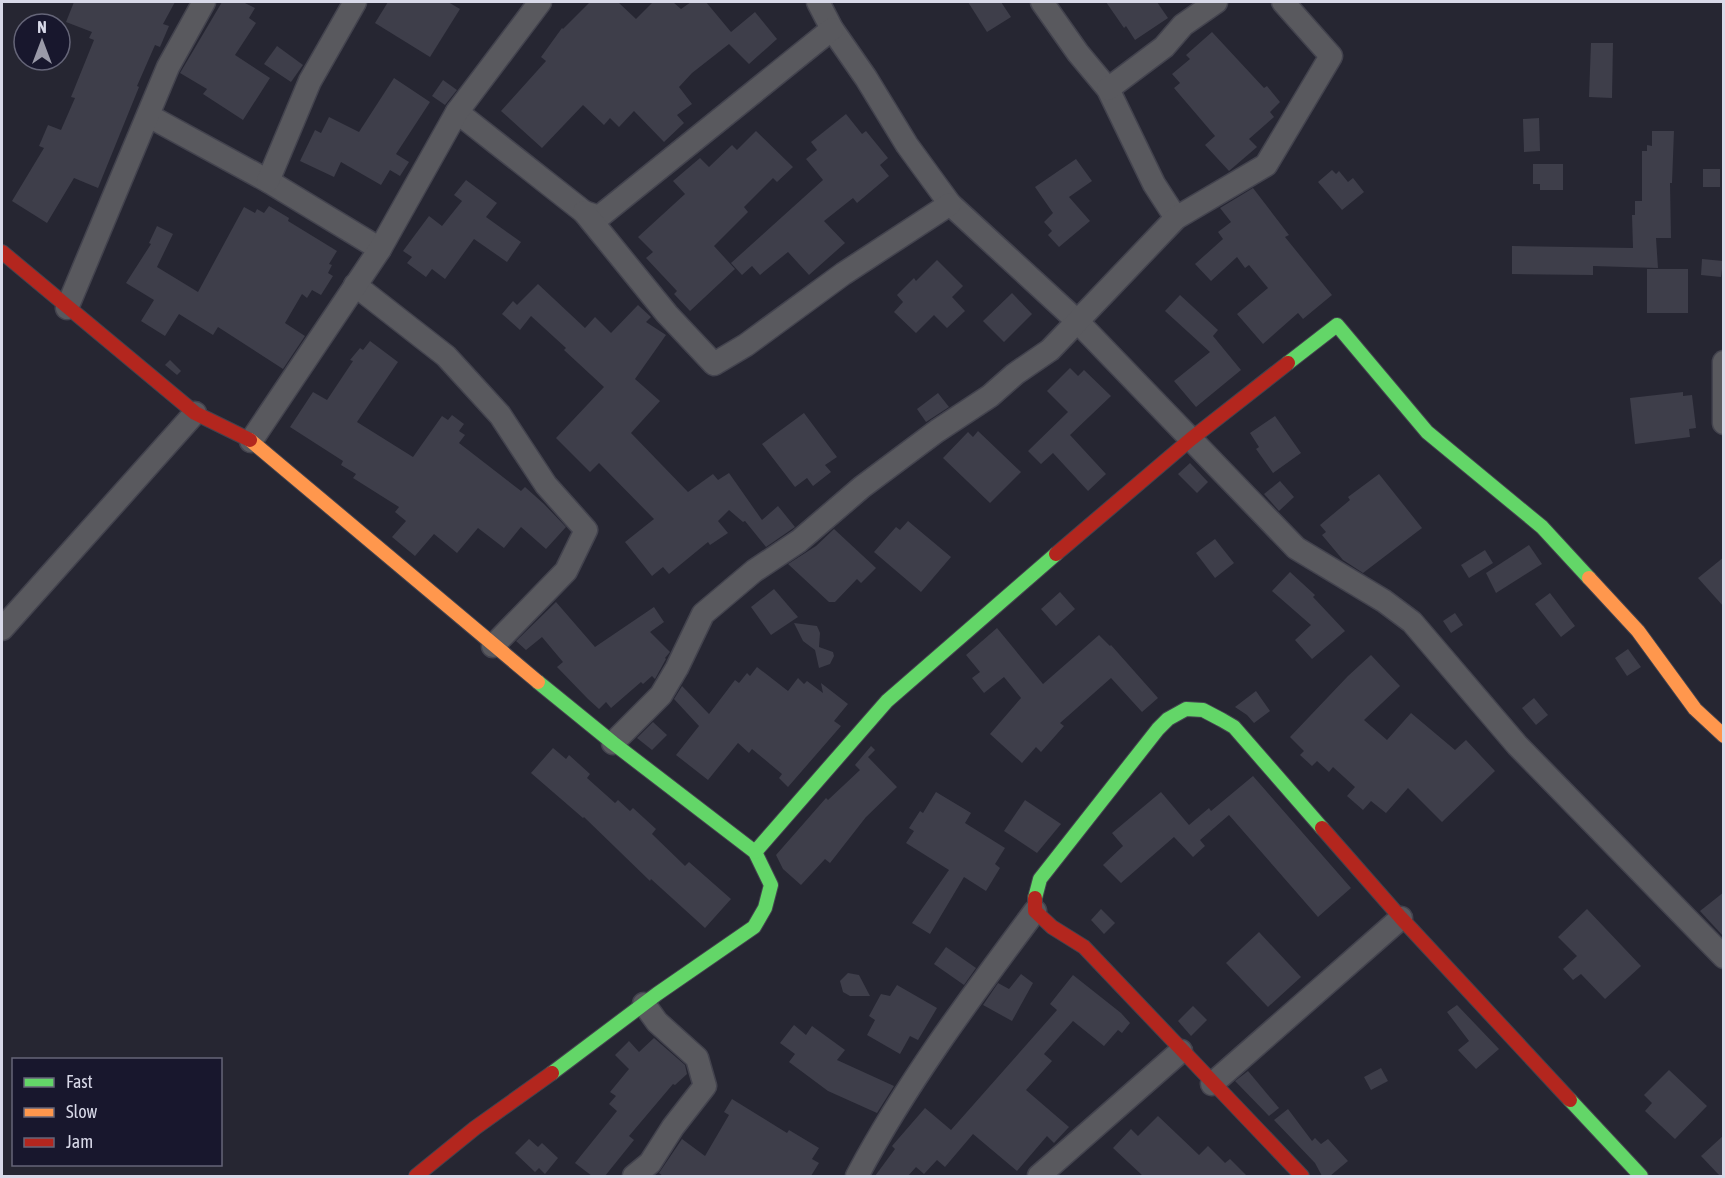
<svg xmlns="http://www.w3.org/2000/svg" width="1725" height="1178" viewBox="0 0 1725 1178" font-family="'Asap Condensed',sans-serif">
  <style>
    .building { fill: #3e3e4a }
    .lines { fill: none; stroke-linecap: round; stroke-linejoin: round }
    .street-casing { stroke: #43434e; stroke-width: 25 }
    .fast-casing { stroke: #43434e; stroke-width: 16 }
    .slow-casing { stroke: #43434e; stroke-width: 16 }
    .jam-casing { stroke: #43434e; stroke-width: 16 }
    .street { stroke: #59595e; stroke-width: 22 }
    .fast { stroke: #63d668; stroke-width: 14 }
    .slow { stroke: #ff974d; stroke-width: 14 }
    .jam { stroke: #b3261e; stroke-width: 14 }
  </style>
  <rect width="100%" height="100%" fill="#262632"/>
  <g class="building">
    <polygon points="74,2 175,2 163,24 169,26 160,47 155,45 137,86 139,87 98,188 74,178 47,223 12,201 44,148 39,146 48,125 61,130 75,98 71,97 94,40 89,38 92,32 66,22"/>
    <polygon points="222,2 243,2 255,8 249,18 256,23 235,55 270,78 243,120 203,94 207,89 180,73"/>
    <polygon points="388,2 448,2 460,9 430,57 375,23"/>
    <polygon points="590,2 618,2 636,19 653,2 673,2 681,9 691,2 706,2 731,32 755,12 777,39 749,64 729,44 692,73 679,87 692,104 677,115 684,123 664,142 634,111 619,127 610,118 604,125 583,105 542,148 501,111 546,61 541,57 562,28 563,29"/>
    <polygon points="968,2 1001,2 1011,17 987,32"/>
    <polygon points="1106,2 1157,2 1168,18 1135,40 1126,26 1124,28"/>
    <polygon points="1212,32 1264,88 1267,86 1280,102 1270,112 1274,117 1249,139 1257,147 1229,171 1205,145 1215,136 1174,88 1180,83 1172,74 1190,59 1186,55"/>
    <polygon points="1591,43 1613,43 1612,98 1589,97"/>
    <polygon points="277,46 303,65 291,82 264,64"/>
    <polygon points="394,78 430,102 396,154 409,162 400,176 390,170 381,185 341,162 334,177 300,161 315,130 321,133 329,117 359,132"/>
    <polygon points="443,80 457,90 445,105 432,96"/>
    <polygon points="846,114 862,134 866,131 888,158 880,165 889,176 857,203 853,198 824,221 845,243 809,275 788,252 760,275 752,266 742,275 731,263 823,180 806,159 817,150 811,142"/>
    <polygon points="1539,118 1540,151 1524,152 1523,119"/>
    <polygon points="756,131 793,167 777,182 773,178 744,207 748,212 714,246 735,269 690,311 674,294 677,291 646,258 653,252 638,237 685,194 673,181 700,158 709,167 732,145 737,150"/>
    <polygon points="1652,131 1674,131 1672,183 1670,183 1671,238 1656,238 1658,268 1593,266 1593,275 1512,274 1512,246 1633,248 1632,215 1635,215 1635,201 1642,201 1642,151 1647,151 1647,145 1652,146"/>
    <polygon points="1076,159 1092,181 1069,197 1090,221 1059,247 1048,235 1052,231 1044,222 1053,213 1035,187"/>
    <polygon points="1533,164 1563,164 1563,190 1540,190 1540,184 1533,184"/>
    <rect x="1703" y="169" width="17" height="18"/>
    <polygon points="1332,170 1336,174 1339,171 1348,182 1353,178 1364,192 1342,210 1318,182"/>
    <polygon points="466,180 497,203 486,217 521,242 507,262 474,239 445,279 432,269 426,277 407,263 412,257 403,251 429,216 442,226 462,201 454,195"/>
    <polygon points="1253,188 1289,235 1285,237 1332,295 1303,319 1298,313 1263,344 1237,314 1268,288 1249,265 1245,268 1237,257 1211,281 1195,264 1223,239 1218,232 1231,222 1220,208"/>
    <polygon points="269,206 289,218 288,221 337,251 329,264 332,265 328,273 333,276 321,295 312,290 307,298 302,294 285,323 305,336 283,369 218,327 213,335 179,314 165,336 141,321 154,300 126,283 151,244 149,243 157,226 173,234 157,267 198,292 244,207 255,213 257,209 264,213"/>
    <polygon points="1702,259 1723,261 1721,277 1701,275"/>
    <polygon points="937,260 963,286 952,297 965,311 947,328 934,315 916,333 894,312 903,302 897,295 914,278 916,281"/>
    <rect x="1647" y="269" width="41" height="44"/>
    <polygon points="538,284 585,328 595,317 611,333 638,305 651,317 646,322 666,335 635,379 660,401 631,433 688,492 713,474 718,480 729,473 762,520 778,506 795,527 766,547 745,521 743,522 729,510 718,521 728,533 710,545 708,542 669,574 663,567 652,576 625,542 654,519 599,463 590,472 556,438 604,387 564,350 566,348 531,316 520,330 502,314 513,301 517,305"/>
    <polygon points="1012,293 1032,314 1004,342 983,321"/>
    <polygon points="1180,295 1218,330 1213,336 1241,370 1196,407 1174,381 1210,352 1165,311"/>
    <polygon points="370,341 398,362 357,422 413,457 442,416 448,420 452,415 464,424 459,431 465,435 459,443 521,491 525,487 544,504 566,527 546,549 521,527 504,548 478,528 457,553 434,534 415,556 392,537 406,521 395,512 399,507 353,478 356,474 341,465 343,461 290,427 313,392 327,400 353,361 350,360 360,348 363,350"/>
    <polygon points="170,360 181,371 177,375 165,365"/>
    <polygon points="1070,368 1078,376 1084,370 1111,396 1070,435 1106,474 1088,491 1053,453 1041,464 1028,451 1068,412 1047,391"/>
    <polygon points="1683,392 1683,396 1692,395 1696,428 1689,429 1690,437 1635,444 1630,398"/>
    <polygon points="938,393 949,407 926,422 917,409"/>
    <polygon points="804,413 837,457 825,465 831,472 813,486 807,478 795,487 762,444"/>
    <polygon points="1275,416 1301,453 1273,473 1256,449 1259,447 1250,433"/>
    <polygon points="978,431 1021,472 990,503 943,458 968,432 973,437"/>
    <polygon points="1190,463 1208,482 1197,493 1178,474"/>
    <polygon points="1379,474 1422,528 1363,573 1343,560 1322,535 1326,532 1320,525 1350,500 1348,497"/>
    <polygon points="1280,481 1294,497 1279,511 1264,494"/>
    <polygon points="908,521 951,557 921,592 874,552 896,527 900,530"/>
    <polygon points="834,529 876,568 861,583 857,579 835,602 829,602 788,564 816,546"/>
    <polygon points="1215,539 1234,563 1215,578 1196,553"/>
    <polygon points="1529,545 1542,564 1496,593 1486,573"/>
    <polygon points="1485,550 1493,563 1469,578 1461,565"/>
    <polygon points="1724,557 1724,607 1698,578"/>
    <polygon points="1290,572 1315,595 1313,597 1345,631 1312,659 1295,640 1311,625 1272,591"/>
    <polygon points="774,589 798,617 771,635 751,607"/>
    <polygon points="1060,592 1075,609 1056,626 1041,609"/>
    <polygon points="1550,593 1575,626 1561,637 1535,604"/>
    <polygon points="556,602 595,647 654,607 664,622 650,632 670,652 665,658 666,659 655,679 652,676 643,684 641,682 611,708 606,702 599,709 588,699 557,667 563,662 542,637 526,650 516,641"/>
    <polygon points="1455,613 1463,625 1451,633 1443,621"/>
    <polygon points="794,623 817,626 820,633 819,647 833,652 834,656 830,664 819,668 815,650 803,641"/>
    <polygon points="997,628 1043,684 1099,635 1110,646 1111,645 1158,698 1142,712 1111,678 1060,723 1064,726 1041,752 1036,747 1022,763 990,734 1021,698 1004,677 984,693 972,678 980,672 966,655"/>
    <polygon points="1628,649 1641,667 1627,676 1615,658"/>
    <polygon points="1371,655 1400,686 1364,720 1387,740 1411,713 1455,750 1466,740 1495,771 1442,822 1408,788 1386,813 1371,801 1363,810 1347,796 1355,787 1333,767 1329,772 1317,761 1312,766 1300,755 1304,751 1290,737 1348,676"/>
    <polygon points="757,667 788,691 798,678 804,684 807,681 823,693 821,683 848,704 834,721 841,726 788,787 779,778 782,774 752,749 749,753 738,743 708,780 676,755 699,726 674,699 682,686 709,714 735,680 739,683 747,673 750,676"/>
    <polygon points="1256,691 1270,711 1254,723 1247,715 1235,707"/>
    <polygon points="1534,698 1548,715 1536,725 1522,708"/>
    <polygon points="653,722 667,735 652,750 637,738"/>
    <polygon points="871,746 875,750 868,757 897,787 866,817 830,863 825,859 801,885 783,869 776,855 826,798 828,800 860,770 855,765"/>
    <polygon points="553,748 566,759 569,755 590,774 587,778 615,803 618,800 630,811 633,808 656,829 652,834 685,866 689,862 731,899 705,928 651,879 650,881 584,817 583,818 531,773"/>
    <polygon points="1253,776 1351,888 1318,917 1229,815 1200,840 1205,846 1193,857 1174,837 1121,883 1103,865 1123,846 1112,833 1161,792 1189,825 1209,808 1211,811"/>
    <polygon points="936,792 971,813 965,823 1005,848 995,864 1000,868 986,891 964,877 930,934 912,923 949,870 906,843 914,831 909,828 920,811 923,813"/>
    <polygon points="1025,800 1061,824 1037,853 1004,831"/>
    <polygon points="1724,892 1724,937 1700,911"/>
    <polygon points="1101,909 1115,923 1104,934 1091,920"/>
    <polygon points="1587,909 1641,966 1605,999 1581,974 1573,980 1563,969 1577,956 1558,937"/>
    <polygon points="1259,932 1301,977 1268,1007 1226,963"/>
    <polygon points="946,947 976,968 964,985 934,964"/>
    <polygon points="848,973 859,975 870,996 850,996 843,992 840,981"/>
    <polygon points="1021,974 1033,983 1012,1021 983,1005 998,983 1009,989"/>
    <polygon points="1073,975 1121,1013 1130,1023 1122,1033 1118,1030 1104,1046 1073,1021 1044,1054 1052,1061 1026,1090 1069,1127 1054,1143 1047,1136 1017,1171 973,1134 945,1167 937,1160 924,1174 916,1167 908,1176 875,1176 895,1149 892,1146 925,1108 951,1130 1057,1010 1050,1004"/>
    <polygon points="897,985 937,1008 918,1040 910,1036 900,1054 867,1035 875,1020 869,1016 881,994 890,996"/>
    <polygon points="1457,1005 1499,1049 1476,1069 1458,1050 1469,1041 1447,1012"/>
    <polygon points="1193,1006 1207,1020 1191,1036 1178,1021"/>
    <polygon points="794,1025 806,1035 812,1026 845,1050 837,1060 894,1086 877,1113 828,1091 789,1062 795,1054 780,1043"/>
    <polygon points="654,1038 685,1065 687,1074 675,1085 673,1084 629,1136 634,1140 605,1176 592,1176 575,1163 617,1111 609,1104 616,1096 610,1092 629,1069 615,1055 629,1041 639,1052"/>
    <polygon points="1381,1068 1388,1081 1371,1090 1364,1077"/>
    <polygon points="1669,1070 1707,1106 1675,1139 1645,1111 1652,1103 1644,1095"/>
    <polygon points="1248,1071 1279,1108 1269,1116 1235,1081"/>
    <polygon points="732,1099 787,1133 789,1130 819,1148 812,1159 819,1163 811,1176 663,1176 659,1173 682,1139 705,1156 729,1115 724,1112"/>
    <polygon points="1288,1109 1312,1141 1315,1138 1321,1144 1328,1139 1348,1161 1330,1176 1322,1176 1315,1163 1274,1120"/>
    <polygon points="1158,1116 1199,1155 1208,1146 1225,1163 1230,1159 1247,1176 1143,1176 1113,1148 1131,1129 1138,1136"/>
    <polygon points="1724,1135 1724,1176 1720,1176 1701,1156"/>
    <polygon points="529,1139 538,1147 542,1143 558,1158 545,1174 539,1168 535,1172 515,1153"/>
  </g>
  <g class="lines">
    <defs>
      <g id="street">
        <polyline points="818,2 832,29 866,78 907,145 950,204 1076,320 1296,548 1384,601 1412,622 1517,745 1724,957"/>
        <polyline points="1042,2 1078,53 1108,89 1154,184 1176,218"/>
        <polyline points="1108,89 1164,47 1183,25 1216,2"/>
        <polyline points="457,112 584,212 599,217 832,29"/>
        <polyline points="149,116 268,181 380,249"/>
        <polyline points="268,181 310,81 355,2"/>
        <polyline points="584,212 667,314 714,364 746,345 843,274 950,204"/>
        <polyline points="355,285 446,356 500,415 546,485 586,530 566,571 493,646"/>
        <polyline points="67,308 168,67 204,2"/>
        <polyline points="1724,362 1724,423"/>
        <polyline points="251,441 380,249 457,112 540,2"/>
        <polyline points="2,629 195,413"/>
        <polyline points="613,743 661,695 677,668 703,614 754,571 799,541 862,487 937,431 990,396 1015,374 1050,350 1176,218 1266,165 1331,56 1283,2"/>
        <polyline points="1212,1084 1401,918"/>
        <polyline points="634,1176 650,1163 673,1127 705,1086 697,1058 657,1022 644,1004"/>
        <path d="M857 1176C907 1082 971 997 1035 911"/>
        <polyline points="1039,1176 1181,1051"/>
      </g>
      <g id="fast">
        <polyline points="1288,363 1337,325 1427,432 1542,527 1589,578"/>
        <polyline points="538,682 613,743 755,852 771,885 765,908 754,927 657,994 552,1073"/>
        <polyline points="755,852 887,701 1056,554"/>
        <polyline points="1035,898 1040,879 1158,729 1168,719 1186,709 1203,710 1222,720 1234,727 1322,828"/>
        <polyline points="1570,1100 1641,1176"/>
      </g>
      <g id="slow">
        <polyline points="250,440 538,682"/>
        <polyline points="1589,578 1638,631 1695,709 1724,736"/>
      </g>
      <g id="jam">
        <polyline points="2,252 195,413 250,440"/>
        <polyline points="1056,554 1191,439 1288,363"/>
        <polyline points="1322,828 1401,918 1570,1100"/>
        <polyline points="1035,898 1035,911 1052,927 1084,947 1302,1176"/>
        <polyline points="416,1176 475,1128 552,1073"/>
      </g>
    </defs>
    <use href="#street" class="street-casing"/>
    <use href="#fast" class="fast-casing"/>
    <use href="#slow" class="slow-casing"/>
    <use href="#jam" class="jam-casing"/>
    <use href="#street" class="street"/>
    <use href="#fast" class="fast"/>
    <use href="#slow" class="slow"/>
    <use href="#jam" class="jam"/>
  </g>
  <rect width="1725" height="1178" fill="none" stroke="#d8d9e8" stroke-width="6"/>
  <rect x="12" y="1058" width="210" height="108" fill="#18172d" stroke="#656578" stroke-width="1.5"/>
  <rect x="24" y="1078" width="30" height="9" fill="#63d668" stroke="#656578" stroke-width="1.5"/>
  <text x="66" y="1088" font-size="18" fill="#d8d9e8">Fast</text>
  <rect x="24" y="1108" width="30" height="9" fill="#ff974d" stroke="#656578" stroke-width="1.5"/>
  <text x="66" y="1118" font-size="18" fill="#d8d9e8">Slow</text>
  <rect x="24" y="1138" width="30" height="9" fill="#b3261e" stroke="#656578" stroke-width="1.5"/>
  <text x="66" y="1148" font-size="18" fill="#d8d9e8">Jam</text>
  <g transform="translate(42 42)"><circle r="28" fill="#18172d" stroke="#656578" stroke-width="1.5"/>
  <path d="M0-4.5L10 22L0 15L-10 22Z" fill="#9a9aa8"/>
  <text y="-9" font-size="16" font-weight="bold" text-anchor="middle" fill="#d8d9e8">N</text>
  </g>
</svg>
